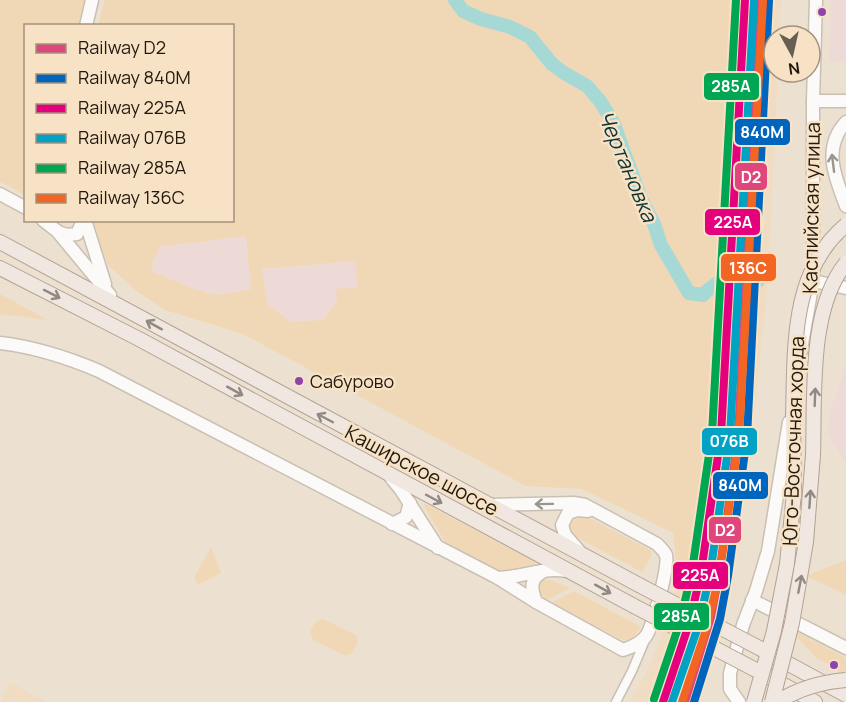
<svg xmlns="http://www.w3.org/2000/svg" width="846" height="702" viewBox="0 0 846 702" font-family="Manrope,sans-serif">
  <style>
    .industrial { fill: #eddad6 }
    .built { fill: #f0dcc2 }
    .green { fill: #f0d8b7; fill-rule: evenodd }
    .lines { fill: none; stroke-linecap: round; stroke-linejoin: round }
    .river { stroke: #a6d9d5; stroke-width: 14 }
    .street-casing { stroke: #c9c0b4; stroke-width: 11 }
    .secondary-casing { stroke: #c9c0b4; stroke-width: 15 }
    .primary-casing { stroke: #b3a293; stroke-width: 16 }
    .street { stroke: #fcfaf8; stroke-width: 8 }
    .secondary { stroke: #fcfaf8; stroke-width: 12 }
    .primary { stroke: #efe7e0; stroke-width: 14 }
    .rail { stroke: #b7b5b1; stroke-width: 2; stroke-dasharray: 12 6; stroke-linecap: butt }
    .primary-bridge-casing { stroke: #b3a293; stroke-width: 16; stroke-linecap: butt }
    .primary-bridge { stroke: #efe7e0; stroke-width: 14 }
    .rail-1-casing { stroke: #f8e2c5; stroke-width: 12 }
    .rail-2-casing { stroke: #f8e2c5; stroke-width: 12 }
    .rail-3-casing { stroke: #f8e2c5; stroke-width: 12 }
    .rail-4-casing { stroke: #f8e2c5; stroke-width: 12 }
    .rail-5-casing { stroke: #f8e2c5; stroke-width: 12 }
    .rail-6-casing { stroke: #f8e2c5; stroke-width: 12 }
    .rail-1 { stroke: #df477c; stroke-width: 8 }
    .rail-2 { stroke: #0065bd; stroke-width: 8 }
    .rail-3 { stroke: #e5007d; stroke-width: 8 }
    .rail-4 { stroke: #02a2c4; stroke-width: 8 }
    .rail-5 { stroke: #00a651; stroke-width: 8 }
    .rail-6 { stroke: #f26522; stroke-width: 8 }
    .oneway { stroke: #99958f }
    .oneway2 { stroke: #928a82 }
    .bus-dot { fill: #8e44ad; stroke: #f8e2c5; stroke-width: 2 }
    .labels { text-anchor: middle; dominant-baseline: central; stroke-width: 5; stroke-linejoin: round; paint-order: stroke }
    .bus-label { font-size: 18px; fill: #21190f; stroke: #f8e2c5; text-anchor: start }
    .street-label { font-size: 20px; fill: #21190f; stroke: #f8e2c5 }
    .water-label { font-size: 21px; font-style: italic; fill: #0e3536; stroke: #f8e2c5 }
    .line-badge { stroke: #f8e2c5; stroke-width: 2 }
    .badge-label { font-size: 16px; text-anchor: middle; font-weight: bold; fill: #fff }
  </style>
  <rect width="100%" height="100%" fill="#ece1d1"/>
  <g class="industrial">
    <polygon points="831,0 846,0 846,61 829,62"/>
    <polygon points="246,236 251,289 215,295 192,288 153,272 152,264 159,247"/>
    <polygon points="356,261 357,287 337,301 323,320 291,322 268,305 262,269"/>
    <polygon points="846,367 846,463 828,434 830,410"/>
  </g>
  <g class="built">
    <polygon points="739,0 781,0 779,36 774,36 774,72 778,72 769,268 748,481 738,510 726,592 701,702 629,702 645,674 657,647 678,582 695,566 718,422 727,281 725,273"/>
    <polygon points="10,682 47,702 0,702"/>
  </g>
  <g class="green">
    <polygon points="0,0 89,0 83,25 26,26 25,196 13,188 0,182"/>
    <path d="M105 0H735L715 407 692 566 676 561 673 533 582 489 526 486 243 334 165 310 135 290 107 264 93 221 232 220V26L98 25ZM246 236 251 289 215 295 192 288 153 272 152 264 159 247ZM355 261 357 287 336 289 337 301 323 320 291 322 268 305 262 269Z"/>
    <polygon points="0,294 48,320 0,314"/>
    <polygon points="426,504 535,562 534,566 513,574 502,574 450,546 444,540 423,505"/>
    <polygon points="575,516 586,516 652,551 651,557 642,572 574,536 568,527 570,519"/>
    <polygon points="211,547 221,573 198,585 194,578"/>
    <polygon points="846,560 846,595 806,576"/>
    <path d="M544 579 551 580 570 588 547 600C541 594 536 591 539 582Z"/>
    <polygon points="574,591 641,627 634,637 628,640 623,640 551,603"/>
    <polygon points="323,619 356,635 358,642 352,653 346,656 313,640 310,632 316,621"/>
    <polygon points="788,627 846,658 846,675 816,658"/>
  </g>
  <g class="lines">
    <path class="river" d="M455 0 463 11 481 19 510 27 530 37 552 64 564 73 587 86 600 101 613 122 641 199 654 224 661 245 689 293 703 295C722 275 733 279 758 281"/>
    <defs>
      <polyline id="street" points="616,702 632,671 645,640"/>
      <g id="secondary">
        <polyline points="86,26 92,0"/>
        <polyline points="813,101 846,101"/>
        <path d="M846 122C822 148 835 177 846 206"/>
        <polyline points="0,194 26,208"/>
        <polyline points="43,220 57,231 110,295"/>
        <polyline points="85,220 105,284"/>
        <polyline points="58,232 67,235 77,234 83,220"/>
        <polyline points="813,281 846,288"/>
        <path d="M0 343C35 347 66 357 99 371L498 578 536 602 623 650C631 647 641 644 646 636 653 626 669 566 666 555 664 551 660 547 657 544L585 505 574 503 489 505"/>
        <polyline points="800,355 813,281 813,101 816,0"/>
        <polyline points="389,475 401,490 438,548"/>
        <polyline points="392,524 406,517 410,503"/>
        <polyline points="580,552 565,535 562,525 568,513 577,510 588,511"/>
        <path d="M498 578C525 577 540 567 567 571"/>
        <polyline points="752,600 846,648"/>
        <path d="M536 602C531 588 529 579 544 571"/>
        <polyline points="739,702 730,689 730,673 743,625 756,591 768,551 789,422"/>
      </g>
      <g id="primary">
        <polyline points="0,242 639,585"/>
        <polyline points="0,268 139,339 634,606"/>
        <polyline points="806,542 813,455"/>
        <polyline points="787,564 794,493 793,415"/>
        <polyline points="763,650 846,695"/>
        <polyline points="756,670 815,702"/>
      </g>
    </defs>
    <use href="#street" class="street-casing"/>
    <use href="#secondary" class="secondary-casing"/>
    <use href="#primary" class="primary-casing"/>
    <use href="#street" class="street"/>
    <use href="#secondary" class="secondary"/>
    <use href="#primary" class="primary"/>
    <polyline class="rail" points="670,702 695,626 706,576 726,436 750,0"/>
    <defs>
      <g id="primary-bridge">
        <path d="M793 415C795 350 790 271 846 225"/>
        <path d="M813 455C815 398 808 309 846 263"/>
        <polyline points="639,585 763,650"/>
        <polyline points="634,606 756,670"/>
        <polyline points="754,702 774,631 787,564"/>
        <polyline points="772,702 792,623 806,542"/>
        <path d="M777 702C798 689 821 682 846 680"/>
      </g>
    </defs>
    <use href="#primary-bridge" class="primary-bridge-casing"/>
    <use href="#primary-bridge" class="primary-bridge"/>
    <defs>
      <polyline id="rail-1" points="685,702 711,617 719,575 738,436 760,0"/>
      <polyline id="rail-2" points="694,702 720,619 728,576 747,437 769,0"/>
      <polyline id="rail-3" points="663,702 689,624 701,573 721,435 745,0"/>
      <polyline id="rail-4" points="672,702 698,627 710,575 730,436 754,0"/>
      <polyline id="rail-5" points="654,699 680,622 692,571 712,434 736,0"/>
      <polyline id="rail-6" points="682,702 706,630 719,577 739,438 763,1"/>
    </defs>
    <use href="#rail-1" class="rail-1-casing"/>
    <use href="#rail-2" class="rail-2-casing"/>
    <use href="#rail-3" class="rail-3-casing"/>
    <use href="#rail-4" class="rail-4-casing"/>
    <use href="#rail-5" class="rail-5-casing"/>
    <use href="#rail-6" class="rail-6-casing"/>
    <use href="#rail-1" class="rail-1"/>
    <use href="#rail-2" class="rail-2"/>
    <use href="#rail-3" class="rail-3"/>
    <use href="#rail-4" class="rail-4"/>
    <use href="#rail-5" class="rail-5"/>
    <use href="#rail-6" class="rail-6"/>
  </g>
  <defs><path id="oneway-shaft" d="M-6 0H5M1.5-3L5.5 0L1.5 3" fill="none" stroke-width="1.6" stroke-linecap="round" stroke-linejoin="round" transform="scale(1.5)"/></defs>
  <g class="oneway">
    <use href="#oneway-shaft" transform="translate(833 163) rotate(-97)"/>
    <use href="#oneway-shaft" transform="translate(544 504) rotate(179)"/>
  </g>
  <g class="oneway2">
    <use href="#oneway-shaft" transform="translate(52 294) rotate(27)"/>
    <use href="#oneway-shaft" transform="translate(154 325) rotate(-151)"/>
    <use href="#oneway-shaft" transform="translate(235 391) rotate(29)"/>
    <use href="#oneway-shaft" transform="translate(815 397) rotate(-88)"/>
    <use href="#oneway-shaft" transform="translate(325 418) rotate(-152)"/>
    <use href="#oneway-shaft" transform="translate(434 499) rotate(28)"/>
    <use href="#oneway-shaft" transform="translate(810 499) rotate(-86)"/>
    <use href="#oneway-shaft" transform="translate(800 584) rotate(-79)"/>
    <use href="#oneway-shaft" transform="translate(603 589) rotate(29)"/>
  </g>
  <g class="bus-dot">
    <circle cx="822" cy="12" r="5"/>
    <circle cx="299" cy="381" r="5"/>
    <circle cx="834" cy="665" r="5"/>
  </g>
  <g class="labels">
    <g class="bus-label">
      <text x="310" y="381">Сабурово</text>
    </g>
    <g class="street-label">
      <text transform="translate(811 208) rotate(-89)">Каспийская улица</text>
      <text transform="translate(793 441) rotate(-88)">Юго-Восточная хорда</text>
      <text transform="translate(422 470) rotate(28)">Каширское шоссе</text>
    </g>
    <g class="water-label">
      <text transform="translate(628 166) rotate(67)">Чертановка</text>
    </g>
  </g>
  <g class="line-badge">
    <rect x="703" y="72" width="57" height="29" rx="6" fill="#00a651"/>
    <rect x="734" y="118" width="57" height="28" rx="6" fill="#0065bd"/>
    <rect x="734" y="162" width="34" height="29" rx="6" fill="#df477c"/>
    <rect x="704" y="208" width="57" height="28" rx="6" fill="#e5007d"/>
    <rect x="720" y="253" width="57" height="29" rx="6" fill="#f26522"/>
    <rect x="701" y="427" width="57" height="29" rx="6" fill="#02a2c4"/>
    <rect x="712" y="471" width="57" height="29" rx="6" fill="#0065bd"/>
    <rect x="708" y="516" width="34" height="28" rx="6" fill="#df477c"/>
    <rect x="672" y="561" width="57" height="29" rx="6" fill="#e5007d"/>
    <rect x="653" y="602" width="57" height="29" rx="6" fill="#00a651"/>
  </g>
  <g class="badge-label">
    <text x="731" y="92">285А</text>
    <text x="762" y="138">840М</text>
    <text x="751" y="183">D2</text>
    <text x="733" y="228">225А</text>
    <text x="748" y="274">136С</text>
    <text x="729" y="447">076В</text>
    <text x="740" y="491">840М</text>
    <text x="725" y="536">D2</text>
    <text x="700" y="581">225А</text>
    <text x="681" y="622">285А</text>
  </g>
  <rect x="24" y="24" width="210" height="198" fill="#f8e2c5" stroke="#a2927c" stroke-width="1.5"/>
  <rect x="36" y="44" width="30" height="9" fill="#df477c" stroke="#a2927c" stroke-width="1.5"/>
  <text x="78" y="54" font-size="18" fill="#21190f">Railway D2</text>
  <rect x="36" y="74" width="30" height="9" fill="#0065bd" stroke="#a2927c" stroke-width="1.5"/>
  <text x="78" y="84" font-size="18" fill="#21190f">Railway 840М</text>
  <rect x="36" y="104" width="30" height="9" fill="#e5007d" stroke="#a2927c" stroke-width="1.5"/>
  <text x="78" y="114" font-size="18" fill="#21190f">Railway 225А</text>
  <rect x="36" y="134" width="30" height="9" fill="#02a2c4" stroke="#a2927c" stroke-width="1.5"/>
  <text x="78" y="144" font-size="18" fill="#21190f">Railway 076В</text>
  <rect x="36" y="164" width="30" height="9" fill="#00a651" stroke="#a2927c" stroke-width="1.5"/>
  <text x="78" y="174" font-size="18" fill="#21190f">Railway 285А</text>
  <rect x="36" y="194" width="30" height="9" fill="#f26522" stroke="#a2927c" stroke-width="1.5"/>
  <text x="78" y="204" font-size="18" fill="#21190f">Railway 136С</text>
  <g transform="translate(792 54) rotate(172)"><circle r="28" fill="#f8e2c5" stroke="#a2927c" stroke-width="1.5"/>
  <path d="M0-4.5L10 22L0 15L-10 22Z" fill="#685f53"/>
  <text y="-9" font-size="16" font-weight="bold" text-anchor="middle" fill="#21190f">N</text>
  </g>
</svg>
